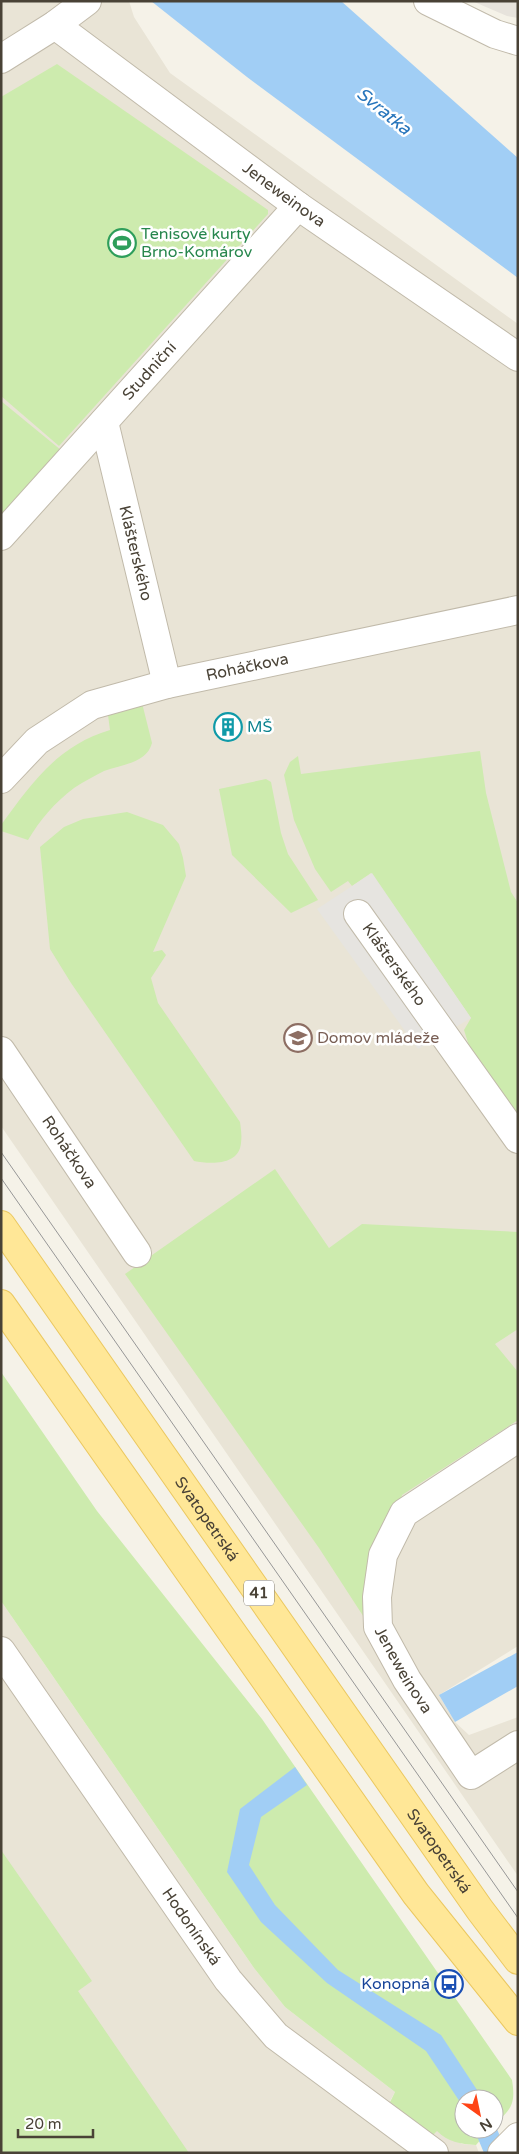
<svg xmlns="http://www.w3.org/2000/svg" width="519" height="2154" viewBox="0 0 519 2154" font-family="'Varela Round',sans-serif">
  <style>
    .residential { fill: #e9e4d6 }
    .industrial { fill: #e7e3dc }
    .green { fill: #cdebae }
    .parking { fill: #e6e4e0 }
    .water { fill: #a1cef5 }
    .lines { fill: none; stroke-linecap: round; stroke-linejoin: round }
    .minor-casing { stroke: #c1baaa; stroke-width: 30 }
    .major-casing { stroke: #ebc860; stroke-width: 30 }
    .minor { stroke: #fff; stroke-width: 28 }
    .major { stroke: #ffe797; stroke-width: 28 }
    .tram { stroke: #979797; stroke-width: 1 }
    .labels { text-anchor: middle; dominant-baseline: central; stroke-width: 5; stroke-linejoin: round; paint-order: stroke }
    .shield { fill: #fff; stroke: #807b72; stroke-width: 1 }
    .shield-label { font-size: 15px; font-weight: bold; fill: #494236 }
    .street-label { font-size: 16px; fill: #494236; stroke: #fff }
    .leisure-label { font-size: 16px; fill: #27864d; stroke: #fff; text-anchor: start }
    .culture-label { font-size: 16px; fill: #0d838f; stroke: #fff; text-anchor: start }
    .education-label { font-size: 16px; fill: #785e54; stroke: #fff; text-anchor: start }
    .transit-label { font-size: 16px; fill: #164399; stroke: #fff; text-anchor: end }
    .water-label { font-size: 18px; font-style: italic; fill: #2876bc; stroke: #fff }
  </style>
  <rect width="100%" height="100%" fill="#f5f2e8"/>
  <g class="residential">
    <polygon points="1,1 129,1 134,17 170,73 518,324 518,1646 439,1695 455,1722 469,1735 518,1717 518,1876 1,1126"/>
    <polygon points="1,1601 254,1968 285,2007 395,2092 390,2101 433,2134 437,2130 462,2144 476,2145 479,2153 1,2153"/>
  </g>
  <polygon class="industrial" points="472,1 518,1 518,18 507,16"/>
  <g class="green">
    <polygon points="57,64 268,210 268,214 59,446 1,396 1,97"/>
    <polygon points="1,401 67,455 1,526"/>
    <path d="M142 703 152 743C147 763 121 765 104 771 94 776 83 782 74 788 54 803 40 820 28 840L1 831V825C32 783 57 746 110 730L108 715 115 709Z"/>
    <polygon points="480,751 486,793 511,892 518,903 518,1118 470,1049 464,1030 471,1018 371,873 352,886 348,881 331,892 315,869 294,820 284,775 290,762 298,756 301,774"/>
    <polygon points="266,779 271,782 281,833 288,854 318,900 291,913 232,855 219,789"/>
    <path d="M127 812 163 825 179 844 183 858 186 876 153 952 162 950 166 955 151 978 158 1003 240 1122C241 1129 242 1136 241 1143 239 1166 210 1164 194 1161L71 983 50 949 40 847 64 827 83 819Z"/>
    <polygon points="275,1169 329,1248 362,1224 518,1232 518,1329 495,1344 518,1372 518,1420 402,1495 383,1573 393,1662 319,1548 125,1274"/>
    <path d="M1 1372 97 1511 262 1719 512 2080C516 2105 511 2109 494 2125V2099H464V2129H490L476 2145C460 2144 448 2142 437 2131L433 2135 390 2102 395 2092 285 2007 254 1968 1 1601Z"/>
    <polygon points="1,1850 92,1981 78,1991 189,2153 1,2153"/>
  </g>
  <polygon class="parking" points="372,873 471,1018 418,1049 317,909"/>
  <g class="water">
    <polygon points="151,1 341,1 518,158 518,278 247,77"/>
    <polygon points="518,1652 518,1686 455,1722 439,1695"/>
    <polygon points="295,1767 307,1785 261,1817 249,1865 275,1905 338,1970 441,2035 483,2099 464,2099 464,2108 426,2051 327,1983 261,1922 227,1872 240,1809"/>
    <polygon points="494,2122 507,2153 484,2153 474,2129 494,2129"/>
  </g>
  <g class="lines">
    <defs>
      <g id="minor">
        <polyline points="428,1 495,34 518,41"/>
        <path id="s1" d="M55 25 298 206 518 357"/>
        <polyline points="1,59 55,25 87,1"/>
        <path id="s2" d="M104 422 167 684"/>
        <path id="s3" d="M1 536 298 206"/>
        <path id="s4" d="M1 779 37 741 92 705 167 684 518 610"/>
        <path id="s5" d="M358 914 518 1139"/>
        <path id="s6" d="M1 1051 137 1253"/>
        <path id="s7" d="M518 1438 404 1513 383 1555 377 1597 378 1627 407 1680 471 1775 518 1745"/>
        <path id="s8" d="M1 1651 228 1980 276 2036 434 2153"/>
        <polyline points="502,2153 518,2137"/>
      </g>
      <g id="major">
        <path id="s9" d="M1 1225 480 1910 518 1960"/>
        <polyline points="1,1304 416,1894 518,2021"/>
      </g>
    </defs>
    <use href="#minor" class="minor-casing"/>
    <use href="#major" class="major-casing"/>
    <use href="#minor" class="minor"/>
    <use href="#major" class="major"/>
    <g class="tram">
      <polyline points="1,1152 518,1892"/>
      <polyline points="1,1178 518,1918"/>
    </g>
  </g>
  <defs>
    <symbol id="stadium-ring" viewBox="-11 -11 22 22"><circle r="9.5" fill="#fff" stroke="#2e9e5b" stroke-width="1.5"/><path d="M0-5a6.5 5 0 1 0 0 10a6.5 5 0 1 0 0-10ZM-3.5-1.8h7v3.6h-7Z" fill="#2e9e5b"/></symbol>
    <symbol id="building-ring" viewBox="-11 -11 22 22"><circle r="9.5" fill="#fff" stroke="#0f9aa8" stroke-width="1.5"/><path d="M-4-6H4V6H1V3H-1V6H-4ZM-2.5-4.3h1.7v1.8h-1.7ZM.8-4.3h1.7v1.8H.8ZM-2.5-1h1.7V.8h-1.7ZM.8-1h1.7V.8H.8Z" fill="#0f9aa8"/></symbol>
    <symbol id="university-ring" viewBox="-11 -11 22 22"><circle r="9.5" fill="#fff" stroke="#8d6e63" stroke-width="1.5"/><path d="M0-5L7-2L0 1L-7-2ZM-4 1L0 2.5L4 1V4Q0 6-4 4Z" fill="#8d6e63"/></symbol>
    <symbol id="bus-ring" viewBox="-11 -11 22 22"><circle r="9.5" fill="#fff" stroke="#1a4fb4" stroke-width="1.5"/><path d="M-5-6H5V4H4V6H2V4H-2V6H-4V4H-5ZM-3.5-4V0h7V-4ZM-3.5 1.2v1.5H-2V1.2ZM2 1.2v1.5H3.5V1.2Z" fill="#1a4fb4"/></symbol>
  </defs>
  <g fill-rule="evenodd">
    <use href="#stadium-ring" x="106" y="227" width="32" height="32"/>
    <use href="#building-ring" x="212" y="711" width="32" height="32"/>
    <use href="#university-ring" x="282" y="1022" width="32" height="32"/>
    <use href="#bus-ring" x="433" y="1968" width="32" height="32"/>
  </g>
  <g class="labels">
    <rect class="shield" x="244" y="1580.5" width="30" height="25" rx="4"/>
    <g class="shield-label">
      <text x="259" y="1593">41</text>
    </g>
    <g class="street-label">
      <text stroke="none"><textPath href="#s1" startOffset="285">Jeneweinova</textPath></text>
      <text stroke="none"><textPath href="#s3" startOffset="222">Studniční</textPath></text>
      <text stroke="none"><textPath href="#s2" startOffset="135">Klášterského</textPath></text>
      <text stroke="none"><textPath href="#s4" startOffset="278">Roháčkova</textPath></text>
      <text stroke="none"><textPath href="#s5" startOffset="62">Klášterského</textPath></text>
      <text stroke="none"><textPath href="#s6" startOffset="122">Roháčkova</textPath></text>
      <text stroke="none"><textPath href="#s9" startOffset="359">Svatopetrská</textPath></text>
      <text stroke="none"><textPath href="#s7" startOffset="306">Jeneweinova</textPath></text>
      <text stroke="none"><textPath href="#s9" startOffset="764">Svatopetrská</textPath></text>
      <text stroke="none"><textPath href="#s8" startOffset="335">Hodonínská</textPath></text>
    </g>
    <g class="leisure-label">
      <text x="141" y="234">Tenisové kurty<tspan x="141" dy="18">Brno-Komárov</tspan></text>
    </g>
    <g class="culture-label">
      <text x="247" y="727">MŠ</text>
    </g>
    <g class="education-label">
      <text x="317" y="1038">Domov mládeže</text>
    </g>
    <g class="transit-label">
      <text x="430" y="1984">Konopná</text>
    </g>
    <g class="water-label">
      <text transform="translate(384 111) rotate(39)">Svratka</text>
    </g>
  </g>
  <rect width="519" height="2154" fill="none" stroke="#494236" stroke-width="5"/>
  <g transform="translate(479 2114) rotate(147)"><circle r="24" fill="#ffffff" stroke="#b6b3af"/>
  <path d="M0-4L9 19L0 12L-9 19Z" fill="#ff4415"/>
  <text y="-8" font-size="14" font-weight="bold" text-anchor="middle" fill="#494236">N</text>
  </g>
  <path d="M18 2129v8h75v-8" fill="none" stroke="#494236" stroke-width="2.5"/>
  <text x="25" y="2129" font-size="15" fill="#494236" stroke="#ffffff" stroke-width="4" paint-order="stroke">20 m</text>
</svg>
